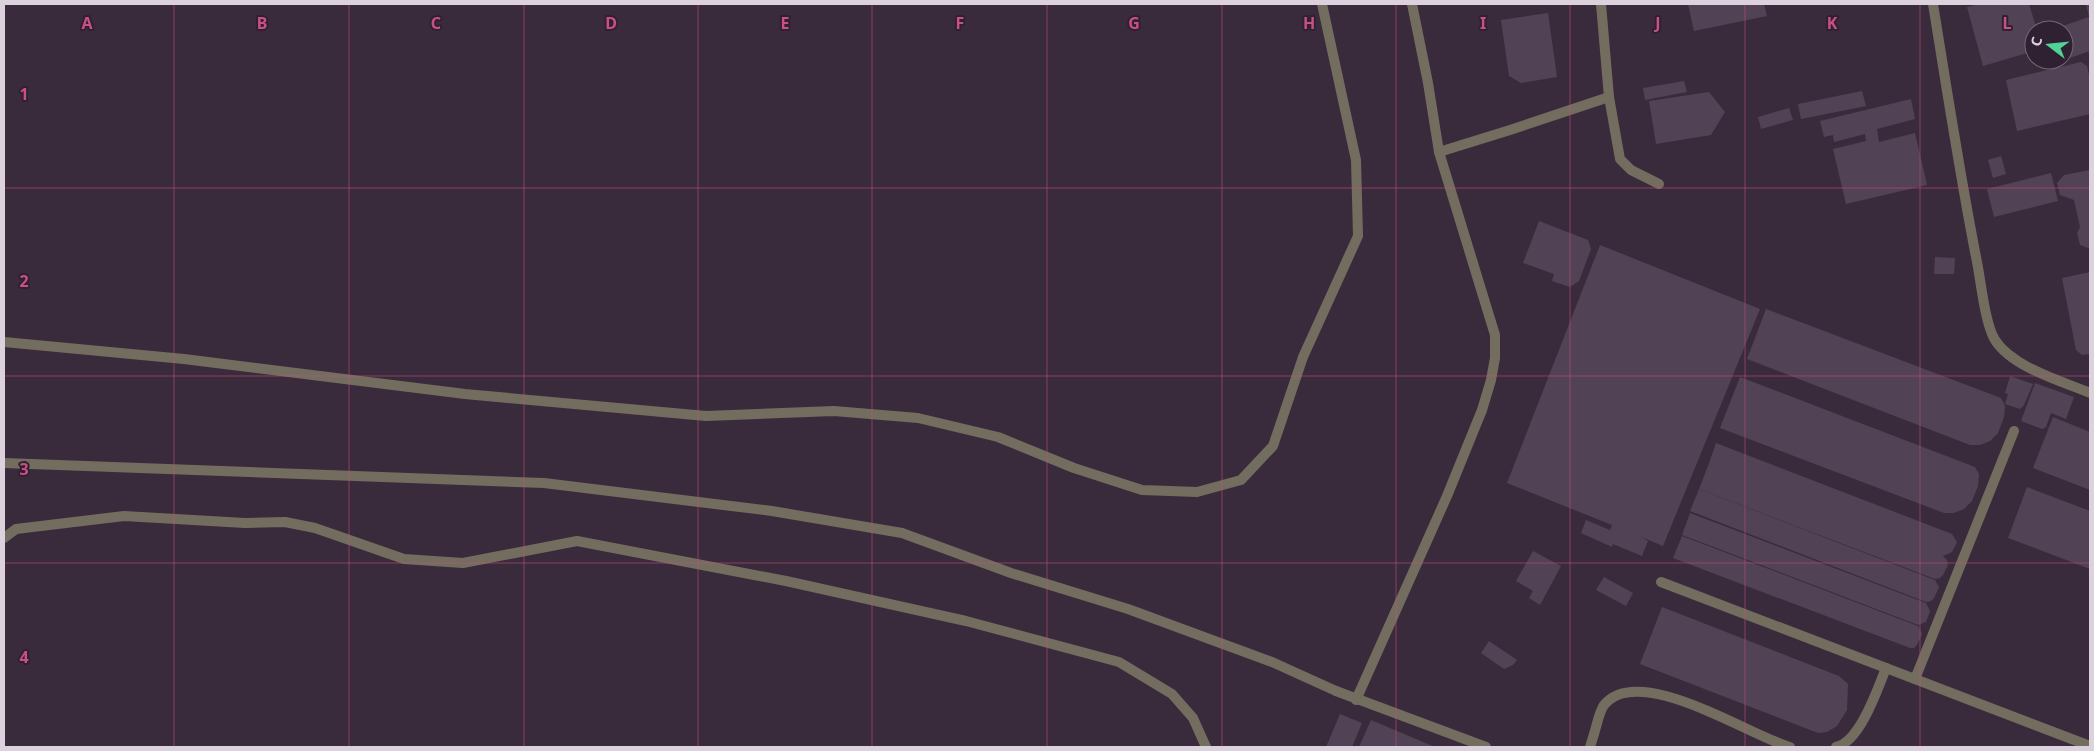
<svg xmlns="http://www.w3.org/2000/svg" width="2094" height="751" viewBox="0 0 2094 751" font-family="'Noto Sans',sans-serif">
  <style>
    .building { fill: #514255 }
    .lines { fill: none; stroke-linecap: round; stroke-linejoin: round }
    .lane { stroke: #736d60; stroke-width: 10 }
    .street { stroke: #736d60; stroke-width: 10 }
    .grid { fill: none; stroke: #ca5082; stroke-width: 1; stroke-opacity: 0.55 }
    .grid-label { font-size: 16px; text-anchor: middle; font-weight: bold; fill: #ca5082; stroke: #302132; stroke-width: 4; stroke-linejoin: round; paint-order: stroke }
  </style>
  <rect width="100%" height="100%" fill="#3a2b3c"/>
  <g class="building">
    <polygon points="1688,4 1764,4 1767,16 1694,31"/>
    <polygon points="1980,4 2029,4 2037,30 2034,30 2034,51 1983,66 1967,7"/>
    <polygon points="2086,4 2090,4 2090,51 2064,60 2064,30 2051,30 2089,17"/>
    <polygon points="1548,13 1557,77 1521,83 1509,76 1501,20"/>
    <polygon points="2081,62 2087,66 2090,79 2090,114 2017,131 2006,80"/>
    <polygon points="1684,81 1687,92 1645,100 1643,88"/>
    <polygon points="1862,91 1866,106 1801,119 1798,104"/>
    <polygon points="1709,92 1725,112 1711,135 1656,144 1649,101"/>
    <polygon points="1911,99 1915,119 1877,129 1879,142 1915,133 1927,185 1846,204 1833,149 1866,141 1865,134 1834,142 1833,135 1824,137 1820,121"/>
    <polygon points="1789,108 1793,120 1761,129 1758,117"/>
    <polygon points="2001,156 2006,174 1993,178 1988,160"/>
    <polygon points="2090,170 2090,248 2088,248 2080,245 2077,233 2080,227 2074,200 2060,195 2057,183 2064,175"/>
    <polygon points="2051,173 2058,201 1994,217 1987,189"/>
    <polygon points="1539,221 1588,240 1591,249 1579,281 1570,287 1552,281 1554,274 1523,263"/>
    <polygon points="1600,245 1760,309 1663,546 1641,537 1648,541 1642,556 1613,544 1612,547 1581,533 1586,520 1610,530 1612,525 1507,483"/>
    <polygon points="1935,257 1955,258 1954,274 1934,274"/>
    <polygon points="2090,272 2090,354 2082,355 2076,350 2062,278"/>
    <polygon points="1766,309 2001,398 2005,406 2004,417 1998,433 1990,441 1980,445 1970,445 1747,359"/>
    <polygon points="2010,376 2033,384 2024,405 2020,409 2005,404 2008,394 2005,393"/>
    <polygon points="1740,377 1975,467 1979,474 1978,486 1972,501 1964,509 1954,513 1944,513 1720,428"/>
    <polygon points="2035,383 2074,397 2066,419 2051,413 2046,427 2042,429 2021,421"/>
    <polygon points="2053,417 2090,432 2090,490 2033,468"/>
    <polygon points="1716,443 1952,534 1957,542 1952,552 1943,556 1947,560 1948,565 1943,575 1940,578 1935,579 1699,489 1708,466 1755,485 1708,466"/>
    <polygon points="2027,487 2090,511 2090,569 2008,538"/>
    <polygon points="1699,489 1935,580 1939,587 1934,598 1931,601 1926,602 1690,511"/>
    <polygon points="1690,513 1926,603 1930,611 1926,622 1918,625 1682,535"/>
    <polygon points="1682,536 1918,626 1922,634 1917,645 1914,648 1910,648 1673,558"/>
    <polygon points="1533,551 1561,566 1540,605 1529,598 1533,591 1516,581"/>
    <polygon points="1604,577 1633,593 1626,606 1596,590"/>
    <polygon points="1662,607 1839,676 1848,684 1847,710 1837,726 1827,732 1818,733 1640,664"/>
    <polygon points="1489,641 1517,660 1513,665 1504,669 1481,653"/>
    <polygon points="1340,714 1362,723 1352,747 1326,747"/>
    <polygon points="1371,720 1435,747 1359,747"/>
  </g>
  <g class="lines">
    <g class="lane">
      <polyline points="4,463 544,483 772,511 902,533 1011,573 1128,609 1272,662 1336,691"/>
      <polyline points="1661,582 2090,746"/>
      <polyline points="1915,679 2014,431"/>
      <path d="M1594 734C1597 725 1599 712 1604 705 1639 662 1750 736 1790 747"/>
      <path d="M1836 747C1860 742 1878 688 1886 668"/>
    </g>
    <g class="street">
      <polyline points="1601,4 1609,97 1620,159 1631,170 1659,184"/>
      <path d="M1933 4C1947 90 1960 176 1977 262 1981 282 1985 324 1995 340 2012 367 2061 381 2090 393"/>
      <polyline points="1439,152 1510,130 1609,97"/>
      <polyline points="4,342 184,359 465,394 706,416 834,411 918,418 998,437 1074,468 1142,490 1197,492 1241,480 1273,446 1303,357 1358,236 1356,160 1322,4"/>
      <polyline points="4,538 16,529 124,516 245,523 285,522 315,528 404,559 463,563 577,541 786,581 966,621 1119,662 1172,694 1193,718 1206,747"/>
      <polyline points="1336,691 1486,747"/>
      <polyline points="1356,700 1447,496 1482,410 1491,380 1495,358 1495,335 1439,152 1428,83 1412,4"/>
      <polyline points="1590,747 1594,734"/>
    </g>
  </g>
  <path class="grid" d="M174 4V747M349 4V747M524 4V747M698 4V747M872 4V747M1047 4V747M1222 4V747M1396 4V747M1570 4V747M1745 4V747M1920 4V747M4 188H2090M4 376H2090M4 563H2090"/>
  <g class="grid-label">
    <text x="87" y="29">A</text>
    <text x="262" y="29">B</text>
    <text x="436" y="29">C</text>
    <text x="611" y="29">D</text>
    <text x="785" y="29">E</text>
    <text x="960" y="29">F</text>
    <text x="1134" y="29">G</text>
    <text x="1309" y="29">H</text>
    <text x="1483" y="29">I</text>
    <text x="1658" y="29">J</text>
    <text x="1832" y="29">K</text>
    <text x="2007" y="29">L</text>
    <text x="24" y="100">1</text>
    <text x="24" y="287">2</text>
    <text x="24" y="475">3</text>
    <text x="24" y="663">4</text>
  </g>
  <rect width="2094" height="751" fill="none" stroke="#dcd2dd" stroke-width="10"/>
  <g transform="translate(2049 45) rotate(286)"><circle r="24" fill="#302132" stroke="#756876"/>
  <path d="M0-4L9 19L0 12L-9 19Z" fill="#50d398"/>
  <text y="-8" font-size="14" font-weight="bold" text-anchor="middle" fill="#dcd2dd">С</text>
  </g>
</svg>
